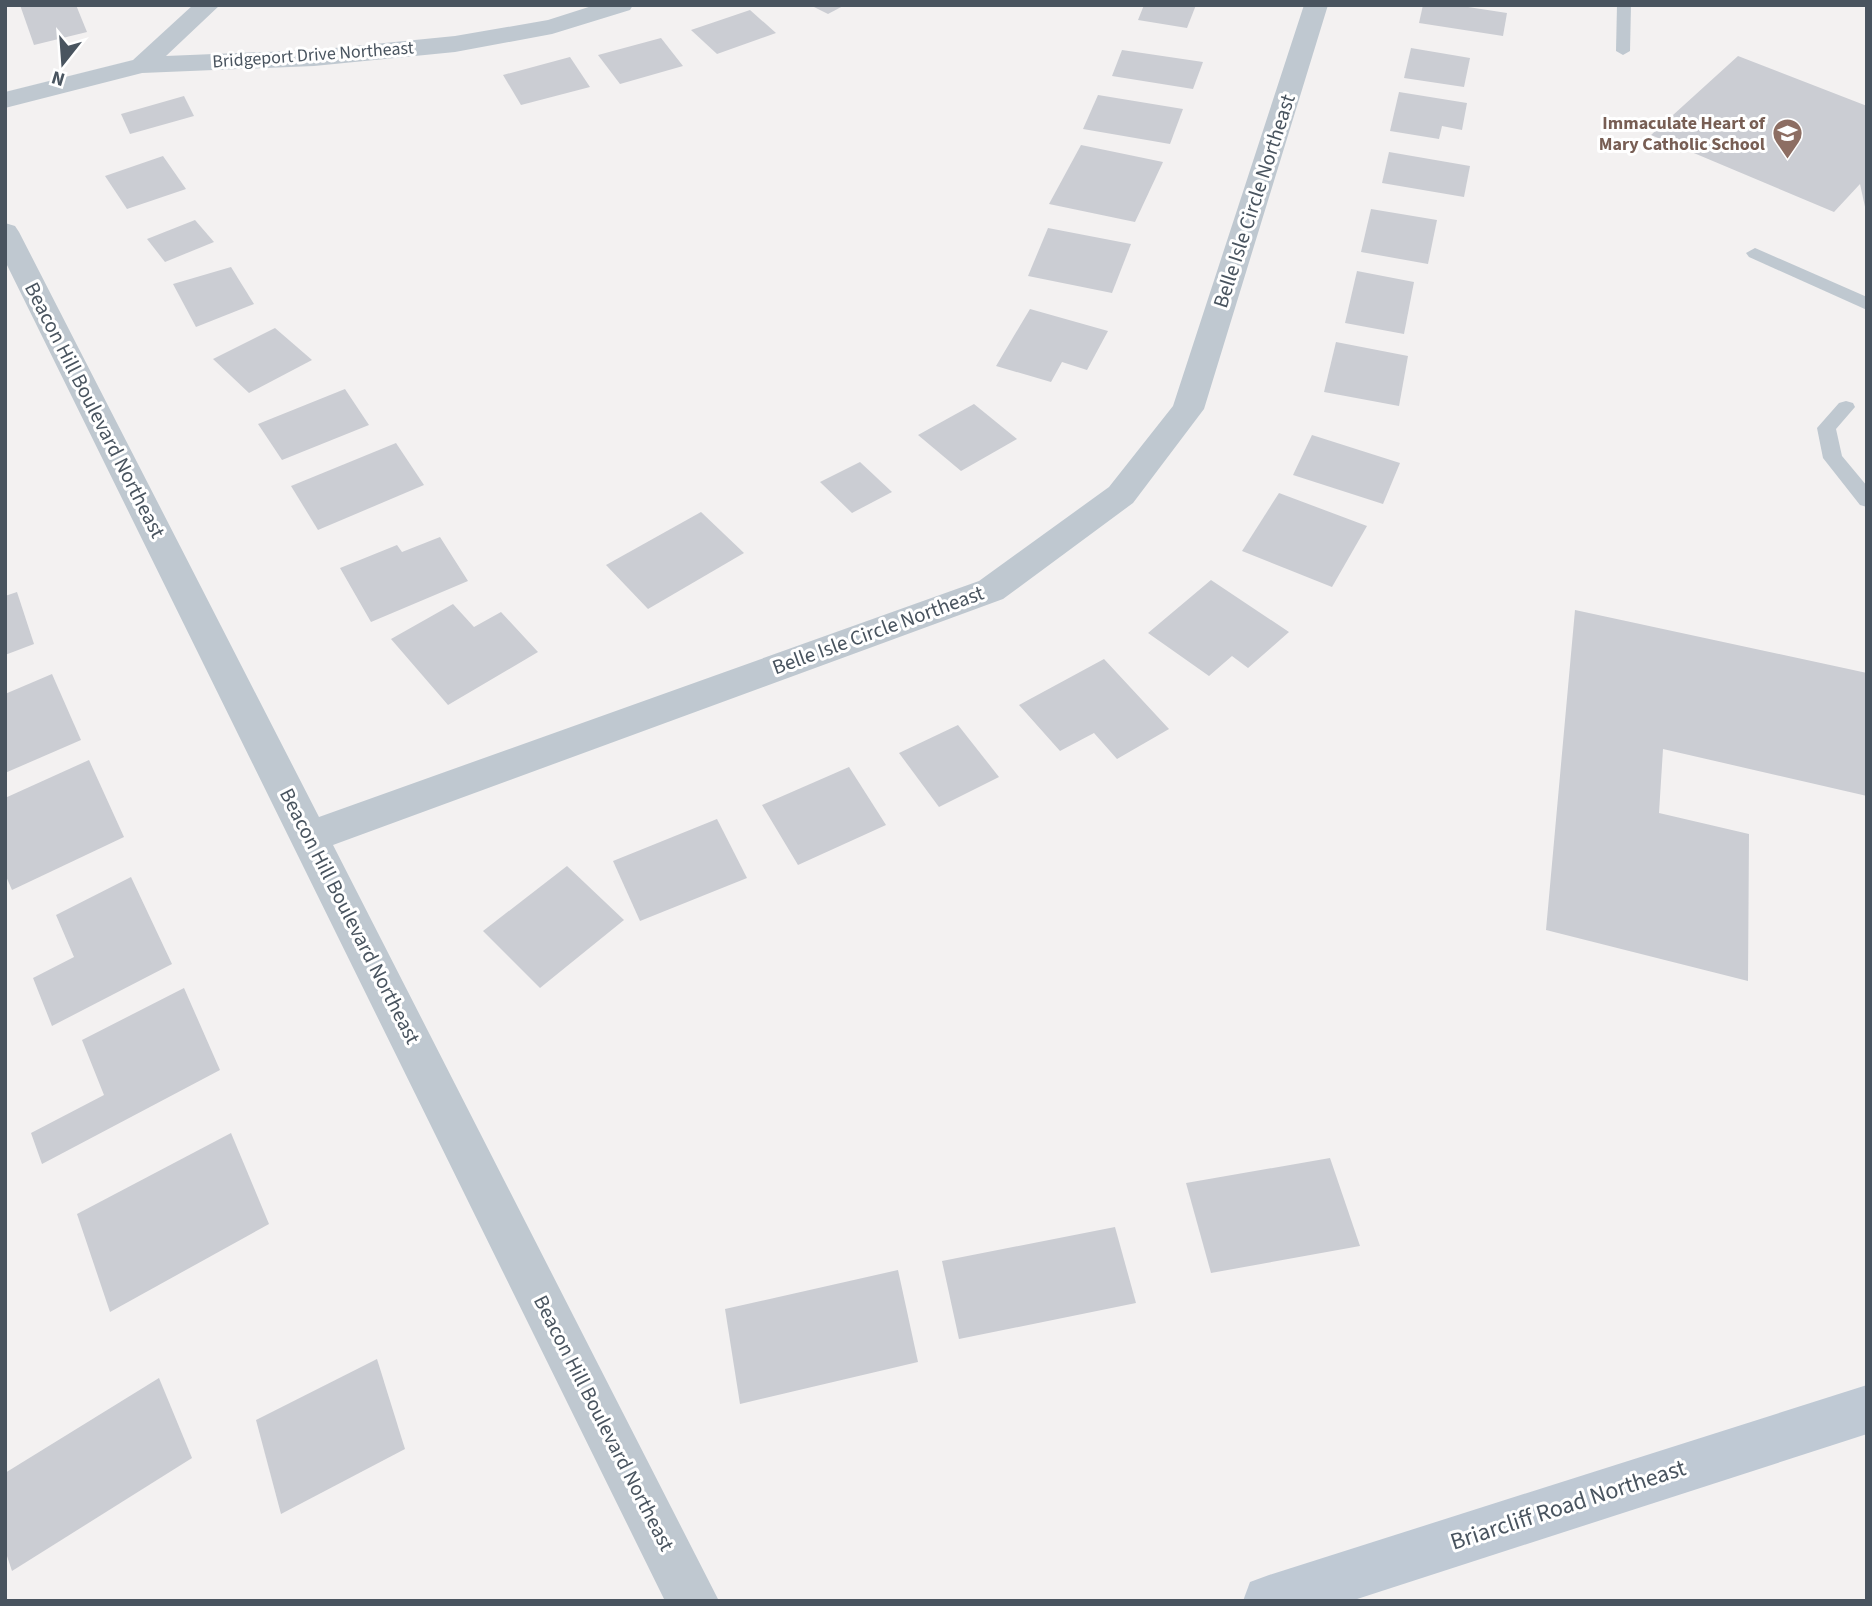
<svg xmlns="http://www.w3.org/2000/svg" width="1872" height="1606" viewBox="0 0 1872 1606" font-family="'Source Sans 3',sans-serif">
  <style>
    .building { fill: #cbcdd3 }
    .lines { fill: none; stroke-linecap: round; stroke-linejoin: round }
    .service { fill: #bfc8d0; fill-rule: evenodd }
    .minor { fill: #bfc8d0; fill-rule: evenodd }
    .secondary { fill: #bfc9d4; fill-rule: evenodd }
    .labels { text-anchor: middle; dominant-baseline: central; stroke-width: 6; stroke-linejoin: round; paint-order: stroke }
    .far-street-label { font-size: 18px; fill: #49545f; stroke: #fff }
    .far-education-label { font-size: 18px; font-weight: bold; fill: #785e54; stroke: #fff; text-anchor: end }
    .street-label { font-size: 21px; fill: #49545f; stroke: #fff }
    .near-street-label { font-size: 24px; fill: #49545f; stroke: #fff }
  </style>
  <rect width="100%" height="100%" fill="#f3f1f1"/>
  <g class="building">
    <polygon points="20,5 76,5 87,32 34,45"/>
    <polygon points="810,5 845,5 828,14"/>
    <polygon points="1144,5 1196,5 1187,28 1138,20"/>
    <polygon points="1423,5 1455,5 1507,13 1503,36 1419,23"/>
    <polygon points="750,10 776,33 717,54 691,30"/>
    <polygon points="661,38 683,66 620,84 598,55"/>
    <polygon points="1411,48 1470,58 1464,87 1404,78"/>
    <polygon points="1122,50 1203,62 1193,89 1112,76"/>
    <polygon points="1738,56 1867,106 1867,216 1860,184 1834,212 1651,135"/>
    <polygon points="570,57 590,87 521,105 503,75"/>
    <polygon points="1399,92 1467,103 1462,130 1442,126 1439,139 1390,131"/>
    <polygon points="1098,95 1183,109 1170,144 1083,129"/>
    <polygon points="184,96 194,116 130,134 121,114"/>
    <polygon points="1081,145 1163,162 1135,222 1049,204"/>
    <polygon points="1389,152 1470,166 1464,197 1382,183"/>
    <polygon points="163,156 186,189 127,209 105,176"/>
    <polygon points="1371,209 1437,220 1428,264 1361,252"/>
    <polygon points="195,220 214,242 165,262 147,239"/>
    <polygon points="1048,228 1131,244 1112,293 1028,276"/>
    <polygon points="231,267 254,304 196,327 173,284"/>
    <polygon points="1357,271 1414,282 1404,334 1345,323"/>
    <polygon points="1030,309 1108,331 1087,370 1062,362 1051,382 996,366"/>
    <polygon points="275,328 312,360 249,393 213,359"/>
    <polygon points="1336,342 1408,356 1399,406 1324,392"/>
    <polygon points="345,389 369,425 282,460 258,424"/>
    <polygon points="974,404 1017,439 961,471 918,435"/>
    <polygon points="1312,435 1400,463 1383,504 1293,475"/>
    <polygon points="396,443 424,485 318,530 291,486"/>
    <polygon points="860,462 892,492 852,513 820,482"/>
    <polygon points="1279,493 1367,526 1332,587 1242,551"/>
    <polygon points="701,512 744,553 648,609 606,565"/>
    <polygon points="440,537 468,581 371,622 340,568 397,545 402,552"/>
    <polygon points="1211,580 1289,632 1248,668 1232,656 1209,676 1148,633"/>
    <polygon points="17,592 34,644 5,655 5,596"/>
    <polygon points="453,604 474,627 501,612 538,652 448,705 391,639"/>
    <polygon points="1575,610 1867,673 1867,796 1663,749 1659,813 1749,834 1748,981 1546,930"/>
    <polygon points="1104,659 1169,729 1117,759 1094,733 1060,751 1019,705"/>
    <polygon points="52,674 81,740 5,773 5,694"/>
    <polygon points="958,725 999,777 939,807 899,753"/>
    <polygon points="89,760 124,837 12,890 5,874 5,798"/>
    <polygon points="849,767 886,825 798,865 762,805"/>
    <polygon points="717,819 747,878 640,921 613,861"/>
    <polygon points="567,866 624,920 540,988 483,931"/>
    <polygon points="131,877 172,964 52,1026 33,978 74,957 56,915"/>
    <polygon points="184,988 220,1070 42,1164 31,1133 104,1095 82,1040"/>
    <polygon points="231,1133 269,1224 110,1312 77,1214"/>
    <polygon points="1330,1158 1360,1246 1211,1273 1186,1183"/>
    <polygon points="1115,1227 1136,1303 959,1339 942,1261"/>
    <polygon points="898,1270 918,1362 740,1404 725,1309"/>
    <polygon points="377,1359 405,1449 281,1514 256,1420"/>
    <polygon points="159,1378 192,1458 12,1571 5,1550 5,1473"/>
  </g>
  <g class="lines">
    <g class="service">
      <polygon points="1617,5 1631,5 1630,51 1623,55 1616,51"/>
      <polygon points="1755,248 1867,297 1867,310 1749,257 1746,253"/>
      <polygon points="1846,401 1853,403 1855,407 1836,429 1842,456 1867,486 1867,507 1860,505 1823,458 1817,428 1839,403"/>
    </g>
    <g class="minor">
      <polygon points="193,5 220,5 166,56 314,50 455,36 548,20 595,5 633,5 630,10 552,34 455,52 314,66 142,73 5,108 5,92 133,60"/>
      <polygon points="1304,5 1328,5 1204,409 1133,503 1003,599 333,845 719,1601 665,1601 5,261 5,223 15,226 19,232 319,817 979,581 1109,487 1173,406"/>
    </g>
    <polygon class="secondary" points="1867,1385 1867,1434 1351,1601 1243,1601 1250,1582 1269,1575"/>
  </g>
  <defs>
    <symbol id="school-pin" viewBox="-11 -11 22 30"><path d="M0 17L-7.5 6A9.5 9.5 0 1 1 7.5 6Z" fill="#8d6e63" stroke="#fff"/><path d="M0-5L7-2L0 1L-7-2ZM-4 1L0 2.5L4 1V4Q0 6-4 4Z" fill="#fff"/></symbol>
  </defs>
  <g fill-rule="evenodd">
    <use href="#school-pin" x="1770" y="116" width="35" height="47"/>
  </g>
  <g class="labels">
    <g class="far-street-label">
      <text transform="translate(313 55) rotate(-4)">Bridgeport Drive Northeast</text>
    </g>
    <g class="far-education-label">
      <text x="1765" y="123">Immaculate Heart of<tspan x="1765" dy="21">Mary Catholic School</tspan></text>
    </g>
    <g class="street-label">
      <text transform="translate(1254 201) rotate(-72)">Belle Isle Circle Northeast</text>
      <text transform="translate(95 410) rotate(63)">Beacon Hill Boulevard Northeast</text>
      <text transform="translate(878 630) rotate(-20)">Belle Isle Circle Northeast</text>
      <text transform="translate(350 916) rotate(63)">Beacon Hill Boulevard Northeast</text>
      <text transform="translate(604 1423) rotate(63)">Beacon Hill Boulevard Northeast</text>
    </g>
    <g class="near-street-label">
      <text transform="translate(1568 1505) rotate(-18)">Briarcliff Road Northeast</text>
    </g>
  </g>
  <rect width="1872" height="1606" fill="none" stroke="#49545f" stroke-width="14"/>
  <g transform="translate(63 63) rotate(197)" stroke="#ffffff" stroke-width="5" paint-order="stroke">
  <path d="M0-5L12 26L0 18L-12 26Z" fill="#49545f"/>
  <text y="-10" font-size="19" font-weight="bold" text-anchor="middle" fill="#49545f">N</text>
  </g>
</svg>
